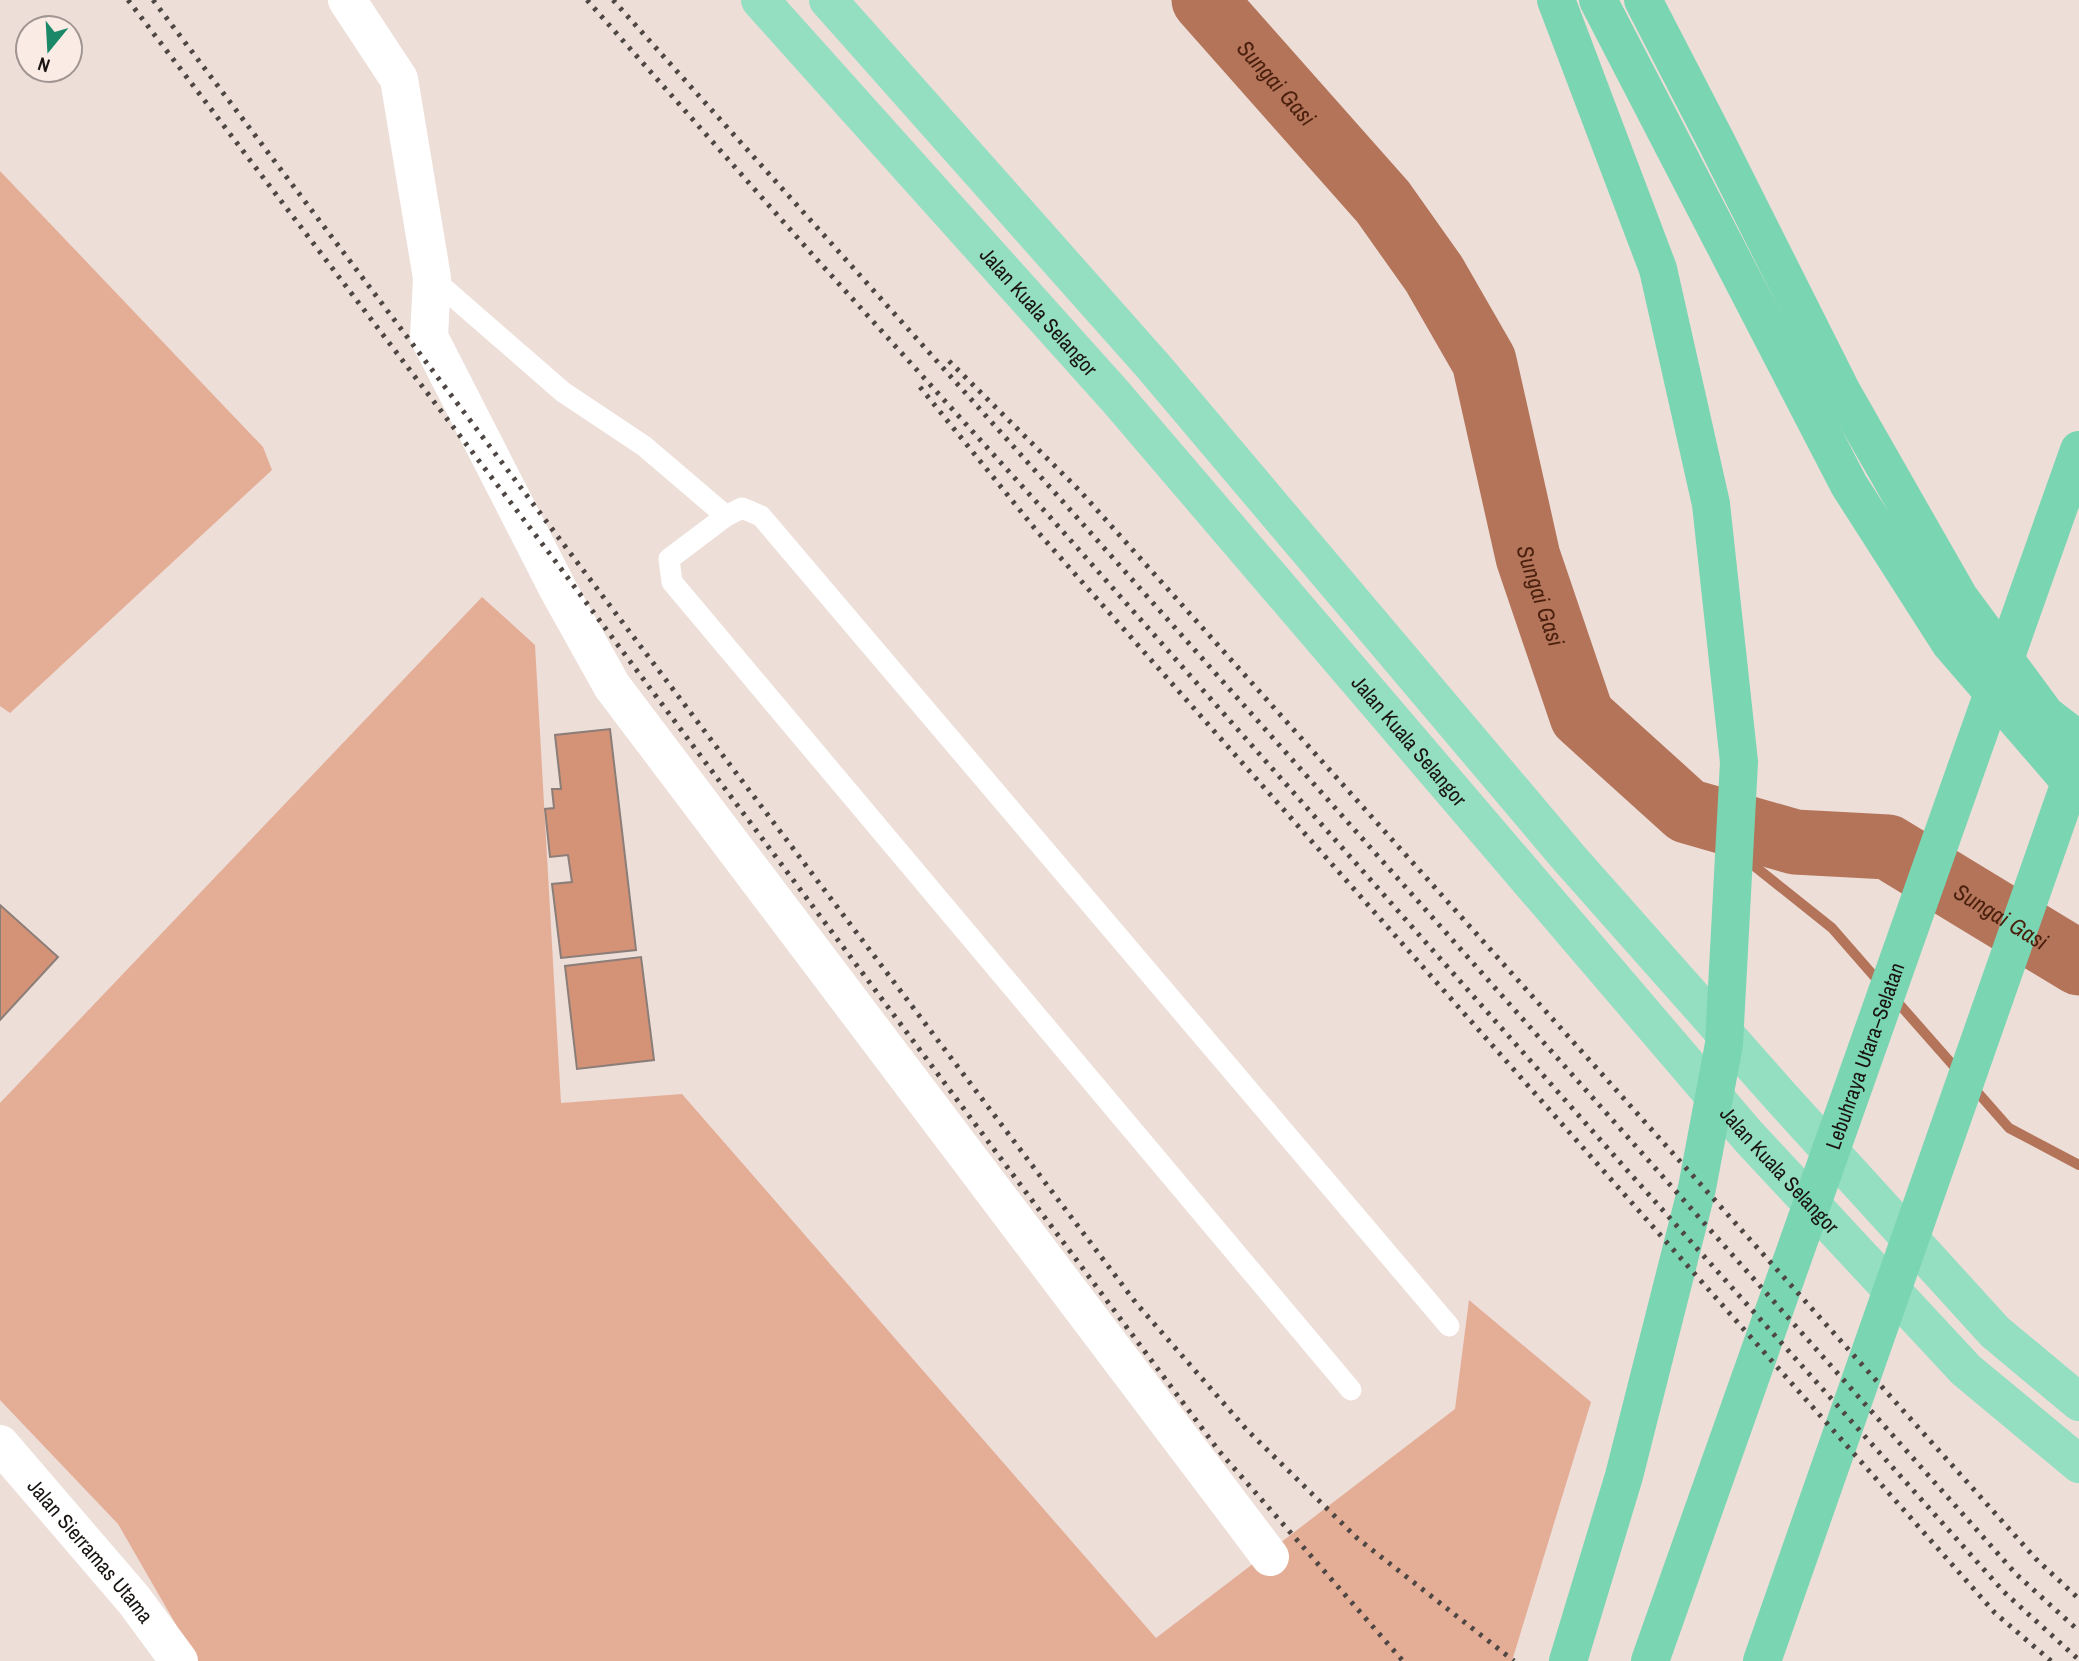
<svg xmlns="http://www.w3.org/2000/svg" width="2079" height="1661" viewBox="0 0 2079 1661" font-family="'Archivo Narrow',sans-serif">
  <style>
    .green { fill: #e4ad96 }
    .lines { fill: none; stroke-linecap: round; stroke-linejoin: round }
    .stream { stroke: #b3745a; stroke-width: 10 }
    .river { stroke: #b3745a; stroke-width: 65 }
    .building { fill: #d49277; stroke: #8b7d78; stroke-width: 2 }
    .service { stroke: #fff; stroke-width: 21 }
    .minor { stroke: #fff; stroke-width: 38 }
    .tertiary { stroke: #fff; stroke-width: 38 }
    .trunk { stroke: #94dec2; stroke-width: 38 }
    .motorway { stroke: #7ad5b2; stroke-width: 38 }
    .rail { stroke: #4e4643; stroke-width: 5; stroke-dasharray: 3.5 7; stroke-linecap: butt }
    .labels { text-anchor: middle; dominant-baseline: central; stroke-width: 7; stroke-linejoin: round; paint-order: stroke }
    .street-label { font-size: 21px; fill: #191412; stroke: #faebe5 }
    .water-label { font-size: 23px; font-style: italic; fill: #4a1f0c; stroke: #faebe5 }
  </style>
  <rect width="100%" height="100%" fill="#edded8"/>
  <g class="green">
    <polygon points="0,171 263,447 272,470 10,713 0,706"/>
    <polygon points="482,597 535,645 561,1103 682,1094 1156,1638 1455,1409 1469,1300 1591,1402 1512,1661 197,1661 118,1524 0,1400 0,1103"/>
  </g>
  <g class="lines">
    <g class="stream">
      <polyline points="1687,811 1725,842"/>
      <polyline points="1743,857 1832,928 1880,983"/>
      <polyline points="1893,997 1959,1072"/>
      <polyline points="1972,1086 2009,1128 2079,1165"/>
    </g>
    <path class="river" id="s1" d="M1204 0 1383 202 1434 274 1484 361 1528 557 1582 716 1687 811 1795 842 1888 847 2079 963"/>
  </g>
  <g class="building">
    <polygon points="610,729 636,950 561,958 552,884 572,882 568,855 550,857 545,809 554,808 552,789 561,789 555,735"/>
    <polygon points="0,905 58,957 0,1020"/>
    <polygon points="641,957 654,1060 577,1069 565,966"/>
  </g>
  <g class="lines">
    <g class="service">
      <polyline points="432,278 563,392 644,446 726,516"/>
      <polyline points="1351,1390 672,582 669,559 726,516 742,508 761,516 1449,1326"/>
    </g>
    <polyline class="minor" points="347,0 399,79 432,278 429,337 559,591 612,686 1270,1557"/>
    <path class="tertiary" id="s2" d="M0 1444 134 1600 179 1661"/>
    <g class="trunk">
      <path id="s3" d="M760 0 1116 397 1748 1136 1966 1370 2079 1464"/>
      <polyline points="828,0 1153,366 1569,858 1780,1096 1995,1332 2079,1402"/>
    </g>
    <g class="motorway">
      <polyline points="1556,0 1658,269 1711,504 1739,762 1724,1044 1697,1188 1624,1476 1568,1661"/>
      <polyline points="1598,0 1849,485 1950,643 2066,777 2079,788"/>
      <polyline points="1643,0 1716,141 1842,392 1959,597 2046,715 2079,740"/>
      <path id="s4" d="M1650 1661 2079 450"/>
      <polyline points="1762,1661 2079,757"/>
    </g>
    <g class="rail">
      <polyline points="128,0 553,558 1219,1451 1403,1661"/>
      <polyline points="153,0 1136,1303 1247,1430 1357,1538 1514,1661"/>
      <polyline points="587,0 811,253 1050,517 1626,1169 2004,1592 2079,1660"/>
      <polyline points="613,0 1065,504 2016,1574 2079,1631"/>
      <polyline points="949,361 1080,491 2036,1559 2079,1599"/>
      <polyline points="920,387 1036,530 1995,1613 2051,1661"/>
    </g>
  </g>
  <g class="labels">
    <g class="street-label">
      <text stroke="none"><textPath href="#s3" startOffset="418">Jalan Kuala Selangor</textPath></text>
      <text stroke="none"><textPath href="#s3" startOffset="985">Jalan Kuala Selangor</textPath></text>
      <text stroke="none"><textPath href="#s4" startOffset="642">Lebuhraya Utara–Selatan</textPath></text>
      <text stroke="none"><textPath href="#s3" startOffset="1552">Jalan Kuala Selangor</textPath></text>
      <text stroke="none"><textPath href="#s2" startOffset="140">Jalan Sierramas Utama</textPath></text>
    </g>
    <g class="water-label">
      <text stroke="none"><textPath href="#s1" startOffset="110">Sungai Gasi</textPath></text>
      <text stroke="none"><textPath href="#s1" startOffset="700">Sungai Gasi</textPath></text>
      <text stroke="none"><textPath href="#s1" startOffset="1307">Sungai Gasi</textPath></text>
    </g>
  </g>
  <g transform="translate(49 49) rotate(198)"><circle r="33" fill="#faebe5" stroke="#a09591" stroke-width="2"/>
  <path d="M0-5L12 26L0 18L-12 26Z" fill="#1b8968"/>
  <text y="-10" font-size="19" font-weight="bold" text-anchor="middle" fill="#191412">N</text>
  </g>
</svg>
